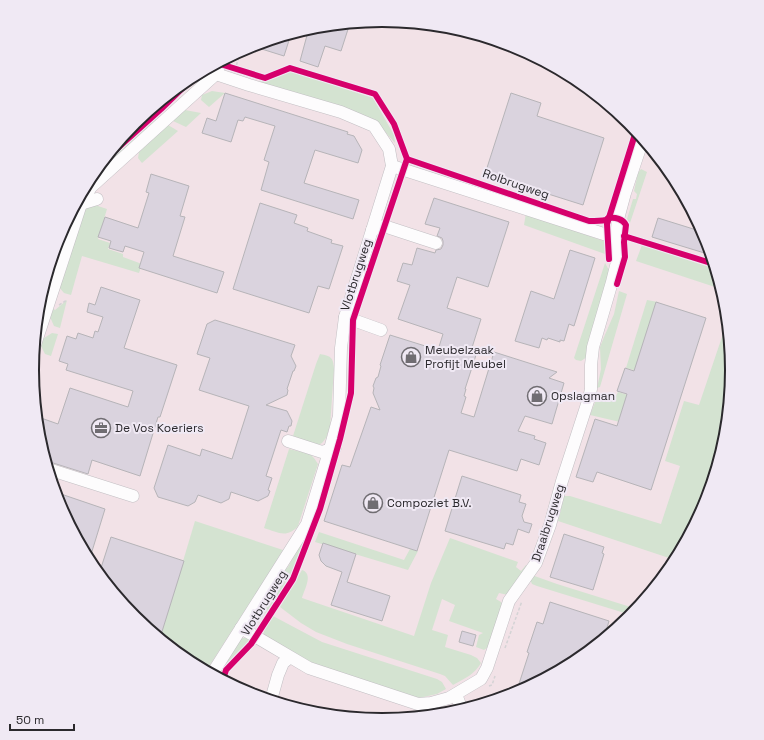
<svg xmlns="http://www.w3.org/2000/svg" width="764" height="740" viewBox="0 0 764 740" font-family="'Space Grotesk',sans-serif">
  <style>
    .industrial { fill: #f2e2e7 }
    .green { fill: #d4e3d1 }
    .building { fill: #dad3de; stroke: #b6b4b8 }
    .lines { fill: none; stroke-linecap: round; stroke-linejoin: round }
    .minor-casing { stroke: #c2bfc3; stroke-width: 13 }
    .path { stroke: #d4d3d5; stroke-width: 1.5; stroke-dasharray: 3 2; stroke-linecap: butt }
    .minor { stroke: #fdfcfd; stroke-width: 12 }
    .cycleway-casing { stroke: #f0e9f4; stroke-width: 8 }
    .cycleway { stroke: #d6006c; stroke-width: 6 }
    .labels { text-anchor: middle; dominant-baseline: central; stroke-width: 4; stroke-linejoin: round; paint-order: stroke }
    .street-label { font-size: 12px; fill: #2b292d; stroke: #f0e9f4 }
    .poi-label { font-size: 12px; fill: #2b292d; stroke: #f0e9f4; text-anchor: start }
    .rim { fill: none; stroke: #2b292d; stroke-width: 2 }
  </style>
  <rect width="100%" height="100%" fill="#efecf1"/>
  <circle class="industrial" cx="381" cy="370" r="349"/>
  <g class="green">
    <polygon points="290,71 373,98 394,135 395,143 379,125 259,82 266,80"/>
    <polygon points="212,91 225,93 209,107 201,100 202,95"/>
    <polygon points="152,109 156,116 156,123 84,188 91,175 135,122"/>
    <polygon points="185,110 201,113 186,127 173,121"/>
    <polygon points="168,125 178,131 142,163 138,158 139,152"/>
    <polygon points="641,169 647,172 630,223 627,219 633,199 636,199 637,194 634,191 638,173"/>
    <polygon points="92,204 107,209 98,239 110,243 108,249 123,254 123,257 142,264 139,273 82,256 71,295 64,293 59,287 85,208"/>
    <polygon points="526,213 606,242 605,254 524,225"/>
    <polygon points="67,221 69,225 36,329 39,301 59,236"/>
    <polygon points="642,245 715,269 721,289 636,261"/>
    <polygon points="605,263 610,272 587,357 581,361 576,360 574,358"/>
    <polygon points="619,291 627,294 600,387 597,388 601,369 600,347 604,337 614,314"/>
    <polygon points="67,300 60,328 54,326 50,317 52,308 55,310"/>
    <polygon points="647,300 658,302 637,371 626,368"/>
    <polygon points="726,325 728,326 732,370 728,409 722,429 728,413 725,439 705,504 675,560 558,521 564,496 570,496 661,524 680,466 665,461 684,401 699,405"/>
    <polygon points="52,333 58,334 51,356 45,354 41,346 44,338"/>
    <path d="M320 354C332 356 333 358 334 369L330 427 326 438 322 443 318 445 293 436 316 364Z"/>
    <polygon points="618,392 628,395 620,422 590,415 598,395 614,400"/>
    <path d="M289 449 310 454 314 458 318 464 298 526C287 539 277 532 264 528Z"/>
    <polygon points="195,521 283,550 260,587 206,671 187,661 160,638"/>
    <path d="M313 521C301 559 281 595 256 625L254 623 253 619 284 570 288 567Z"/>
    <polygon points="319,532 404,560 410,549 418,551 408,570 315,542"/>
    <path d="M450 538 518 562 516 567 521 571 526 565 527 568 508 595 499 593 496 599 501 602 503 606 491 645 484 650 476 647 479 635 483 633 449 621 455 605 442 599 432 630 448 635 445 647 471 655 477 658 481 663C475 674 464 679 453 685L445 676 440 674 347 644 316 632 301 623 280 607 302 570C314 574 304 590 302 598L414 636 431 583Z"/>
    <polygon points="529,574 557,584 637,609 631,615 537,586 532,584 529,577"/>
    <polygon points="273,616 322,642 437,679 442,682 446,689 437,694 419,698 316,666 274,642 264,634 263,630"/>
    <polygon points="243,638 247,638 251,640 225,665 222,679 214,675 239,639"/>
  </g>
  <g class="building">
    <polygon points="350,23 341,51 325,46 318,67 300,61 309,28 314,27"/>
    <polygon points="291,34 284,56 252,46"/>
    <polygon points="225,93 348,132 347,134 354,136 362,150 358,163 315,150 304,183 359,200 353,219 261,190 269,162 264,160 275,126 245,117 243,121 238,120 231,142 202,133 207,118 216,121"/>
    <polygon points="511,93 541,103 537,116 604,138 583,205 485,174"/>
    <polygon points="151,174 189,186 180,216 185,217 173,256 224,272 217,293 139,268 144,252 125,246 123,252 109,248 111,241 98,237 105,217 138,228 149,193 146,192"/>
    <polygon points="434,198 509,222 488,287 457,277 447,308 481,319 470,354 476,355 465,389 466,389 464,396 466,397 461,413 474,417 494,352 557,372 549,378 564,383 552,424 525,416 518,431 535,436 534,439 546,443 539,465 521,459 517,471 449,450 417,551 324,521 342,465 350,467 371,407 380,410 373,393 374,388 373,386 376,378 378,377 381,366 380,365 390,335 438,350 443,334 398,319 410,285 397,281 403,263 412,265 417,248 435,253 436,250 441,249 443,245 443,241 442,238 437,236 440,228 425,224"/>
    <polygon points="260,203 297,215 294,223 308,228 307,231 332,240 331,243 343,246 329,289 318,286 309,313 233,289"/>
    <polygon points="658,218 703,232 711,255 652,237"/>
    <polygon points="570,250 595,258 574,326 569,324 564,341 560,340 560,342 548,338 547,340 542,338 539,348 515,341 531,291 554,299"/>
    <polygon points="101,287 140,300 124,348 177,365 160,417 158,417 140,476 92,460 88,474 50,462 46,462 49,453 43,451 39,438 38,428 41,418 58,424 70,388 128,407 133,391 66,370 68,364 59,361 67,336 76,339 78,333 93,338 95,331 98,332 103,317 87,312 89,303 95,305"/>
    <polygon points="656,302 706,318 651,490 597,472 593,482 576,477 595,419 617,426 627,394 617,391 625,368 634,371"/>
    <polygon points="215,320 295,345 291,356 296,366 294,371 293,371 287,389 288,390 287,395 266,405 287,411 292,421 291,426 289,426 287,432 281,430 266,476 272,478 268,490 270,491 268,496 258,501 231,492 229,499 221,503 198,495 195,502 188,506 158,497 154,488 168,445 200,456 202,449 232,459 249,406 199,390 210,358 197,354 207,324"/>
    <polygon points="462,476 521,495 519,502 526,504 522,516 524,522 532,524 529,533 518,529 513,545 506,543 504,549 445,531"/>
    <polygon points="55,492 105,509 89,561 59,504"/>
    <polygon points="564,534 604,547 602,553 604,554 593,590 550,577"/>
    <polygon points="111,537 184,561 160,638 134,617 99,574"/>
    <polygon points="323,543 356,554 347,582 390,596 382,621 331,605 342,572 326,566 321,561 319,555"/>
    <polygon points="550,602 609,621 604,638 576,661 516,693 529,653 527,652 537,622 543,624"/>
    <polygon points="462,631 476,635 473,646 459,642"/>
  </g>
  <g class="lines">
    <defs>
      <g id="minor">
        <polyline points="392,166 616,238"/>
        <polyline points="77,205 97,199"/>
        <polyline points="372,230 384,226 436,243"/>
        <polyline points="345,317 381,330"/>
        <polyline points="34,348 81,204 91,187 216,74 221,61"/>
        <polyline points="288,441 322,452 335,448"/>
        <polyline points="48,469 133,496"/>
        <polyline points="241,628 309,668 418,704 431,703 449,698 481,679 487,668 509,601 536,563 550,525 562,481 589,398 591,389 591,365 593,347 612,282 617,262 618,247 616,238 618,219 625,193 643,139"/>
        <polyline points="212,674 307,524 330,449 339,416 341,348 345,317 392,166 389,149 374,126 341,112 249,85 216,74"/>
        <polyline points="455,695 457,697 462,710"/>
        <polyline points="271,700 278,675 283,663 289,658"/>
      </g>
    </defs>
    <use href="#minor" class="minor-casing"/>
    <g class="path">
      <polyline points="235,70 241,50"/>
      <polyline points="59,305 67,300"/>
      <polyline points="505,648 522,601"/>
      <polyline points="489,686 492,685 495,676"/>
    </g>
    <use href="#minor" class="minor"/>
    <defs>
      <g id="cycleway">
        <polyline points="217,63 265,78 290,68 375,94 394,124 407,159 353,320 351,393 340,439 320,509 293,579 251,644 226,670 223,680"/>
        <path d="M407 159 589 221C594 221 600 221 606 220 607 219 607 218 609 218 615 217 623 219 626 225L624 242 625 257 617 284"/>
        <polyline points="101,163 161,109 197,74"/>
        <polyline points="624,236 714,264"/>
        <polyline points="609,259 607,224 636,131"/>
      </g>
    </defs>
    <use href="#cycleway" class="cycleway-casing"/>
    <use href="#cycleway" class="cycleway"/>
  </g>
  <defs>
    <symbol id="shop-ring" viewBox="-11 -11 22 22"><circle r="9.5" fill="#f0e9f4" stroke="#706d72" stroke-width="1.5"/><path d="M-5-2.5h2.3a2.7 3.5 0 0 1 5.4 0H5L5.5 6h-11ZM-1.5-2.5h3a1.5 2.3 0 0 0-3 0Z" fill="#706d72"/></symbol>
    <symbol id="office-ring" viewBox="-11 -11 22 22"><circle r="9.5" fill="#f0e9f4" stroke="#706d72" stroke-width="1.5"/><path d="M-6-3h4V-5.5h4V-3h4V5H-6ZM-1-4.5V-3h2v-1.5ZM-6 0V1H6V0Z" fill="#706d72"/></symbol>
  </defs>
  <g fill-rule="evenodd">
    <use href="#shop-ring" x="400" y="346" width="22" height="22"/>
    <use href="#shop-ring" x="526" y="385" width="22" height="22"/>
    <use href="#office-ring" x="90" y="417" width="22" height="22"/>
    <use href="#shop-ring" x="362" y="492" width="22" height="22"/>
  </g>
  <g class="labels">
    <g class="street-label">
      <text transform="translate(516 184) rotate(19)">Rolbrugweg</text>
      <text transform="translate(356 275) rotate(-72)">Vlotbrugweg</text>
      <text transform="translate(548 523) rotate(-72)">Draaibrugweg</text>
      <text transform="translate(264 603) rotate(-58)">Vlotbrugweg</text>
    </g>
    <g class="poi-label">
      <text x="425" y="350">Meubelzaak<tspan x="425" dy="14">Profijt Meubel</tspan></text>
      <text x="551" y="396">Opslagman</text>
      <text x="115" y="428">De Vos Koeriers</text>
      <text x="387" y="503">Compoziet B.V.</text>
    </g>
  </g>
  <path d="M0 0H764V740H0ZM39 370a343 343 0 1 1 686 0a343 343 0 1 1-686 0Z" fill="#f0e9f4" fill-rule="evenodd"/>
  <path class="rim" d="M39 370a343 343 0 1 1 686 0a343 343 0 1 1-686 0Z"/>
  <path d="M10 724v6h64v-6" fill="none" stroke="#2b292d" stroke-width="2"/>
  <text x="16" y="724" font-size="12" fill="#2b292d" stroke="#f0e9f4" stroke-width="3" paint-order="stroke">50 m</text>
</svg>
